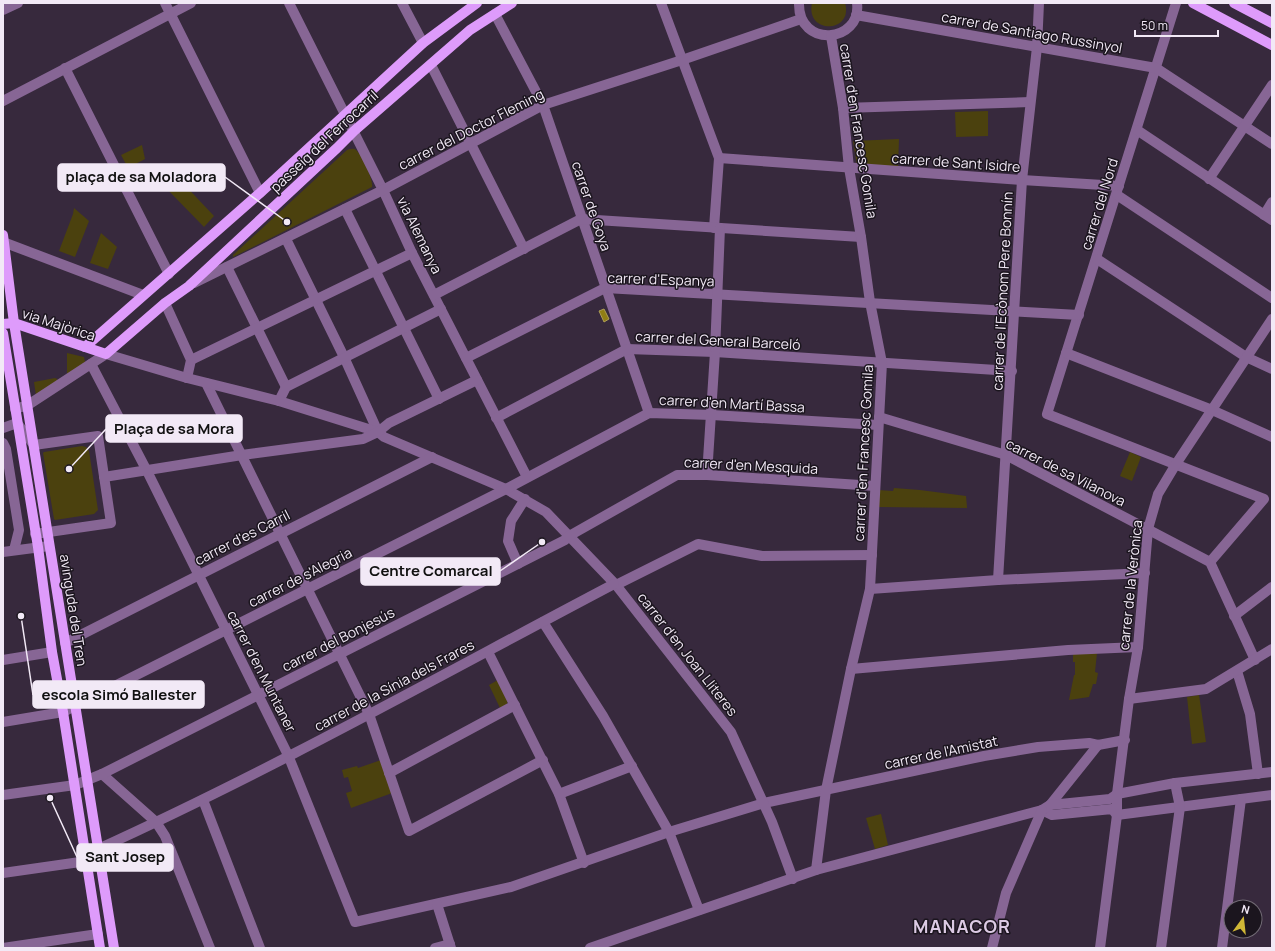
<svg xmlns="http://www.w3.org/2000/svg" width="1275" height="951" viewBox="0 0 1275 951" font-family="Manrope,sans-serif">
  <style>
    .green { fill: #4b410e }
    .water { fill: #907d14; stroke: #ad9d58 }
    .lines { fill: none; stroke-linecap: round; stroke-linejoin: round }
    .minor { stroke: #876695; stroke-width: 10 }
    .major { stroke: #de9bfb; stroke-width: 10 }
    .labels { text-anchor: middle; dominant-baseline: central; stroke-width: 3; stroke-linejoin: round; paint-order: stroke }
    .street-label { font-size: 14px; fill: #f2e9f6; stroke: #1b151e }
    .district-label { font-size: 18px; font-weight: bold; letter-spacing: 1px; fill: #dccae4; stroke: #1b151e }
    .leader { fill: none; stroke: #f2e9f6; stroke-width: 1.5 }
    .callout-dot { fill: #f2e9f6; stroke: #1b151e; stroke-width: 1.5 }
    .callout { fill: #f2e9f6; stroke: #f2e9f6; stroke-width: 1.5 }
    .callout-label { font-size: 15px; text-anchor: middle; font-weight: bold; fill: #111 }
  </style>
  <rect width="100%" height="100%" fill="#37293d"/>
  <g class="green">
    <path d="M812 3H845C854 33 805 35 812 3Z"/>
    <polygon points="988,111 988,136 956,137 955,112"/>
    <polygon points="899,139 898,168 857,166 853,141"/>
    <polygon points="142,145 145,159 128,168 121,155"/>
    <path d="M350 149C354 149 354 148 357 151 362 155 374 181 372 187L233 257V255L347 150Z"/>
    <polygon points="180,180 214,216 204,227 165,187"/>
    <polygon points="74,208 89,221 75,257 59,251 73,214"/>
    <polygon points="101,233 117,247 108,269 90,263"/>
    <polygon points="67,353 84,357 85,362 67,375"/>
    <polygon points="55,378 57,379 58,381 36,396 34,382"/>
    <polygon points="82,446 86,447 89,451 98,510 94,514 55,520 54,519 43,453 44,452"/>
    <polygon points="1130,452 1141,457 1132,481 1120,476"/>
    <polygon points="894,488 920,490 966,496 967,507 967,508 877,507 878,490 893,491"/>
    <polygon points="1097,653 1095,672 1098,673 1096,684 1093,684 1089,697 1069,700 1074,675 1075,675 1075,662 1073,662 1073,654"/>
    <polygon points="498,680 508,700 507,704 500,708 489,685"/>
    <polygon points="1199,695 1206,742 1192,744 1187,697"/>
    <polygon points="384,759 395,792 351,808 346,793 352,791 348,777 344,778 342,770 357,766 358,768"/>
    <polygon points="881,814 888,845 875,849 866,818"/>
  </g>
  <polygon class="water" points="604,309 609,319 604,322 599,311"/>
  <g class="lines">
    <g class="minor">
      <polyline points="165,3 260,193"/>
      <polyline points="289,3 383,190 412,253 527,477"/>
      <polyline points="402,3 423,43"/>
      <polyline points="661,3 719,158 714,228"/>
      <path d="M799 3C798 49 862 43 857 3"/>
      <polyline points="1176,3 1047,414 1264,499 1210,562"/>
      <polyline points="3,10 18,3"/>
      <polyline points="495,14 543,105 649,413"/>
      <polyline points="856,15 1156,68 1272,144"/>
      <polyline points="431,65 524,249"/>
      <polyline points="65,68 169,274"/>
      <polyline points="3,101 191,3"/>
      <polyline points="843,108 1030,102"/>
      <polyline points="1137,130 1272,220"/>
      <polyline points="719,158 1022,180 1119,186"/>
      <polyline points="1209,179 1272,85"/>
      <polyline points="1117,195 1272,298"/>
      <polyline points="345,209 439,399"/>
      <polyline points="1264,215 1272,202"/>
      <polyline points="286,239 344,357 378,432"/>
      <polyline points="3,242 143,295"/>
      <polyline points="1097,259 1246,357 1272,369"/>
      <polyline points="227,267 286,387"/>
      <polyline points="194,283 383,190 543,105 682,60 801,19"/>
      <polyline points="434,295 581,219 861,237"/>
      <polyline points="165,303 191,360 187,378"/>
      <polyline points="1066,353 1212,410 1272,437"/>
      <polyline points="466,358 605,288 1079,315"/>
      <polyline points="191,360 412,253"/>
      <polyline points="91,364 147,471 288,755 355,922 511,887 669,832 764,803 984,756 1038,747 1089,743 1098,745 1125,740"/>
      <polyline points="206,383 369,714 409,831 543,760"/>
      <polyline points="279,401 286,387 441,309"/>
      <polyline points="15,409 28,405 106,354 187,378 279,401 378,432 384,437 506,489 546,512 616,585 731,732 772,822 793,879"/>
      <polyline points="879,417 1006,455 1210,562 1255,660"/>
      <polyline points="496,418 627,349 715,352 1012,371"/>
      <polyline points="3,428 17,423 34,445 98,436 111,523 35,534"/>
      <polyline points="3,443 6,449 19,530 14,550"/>
      <polyline points="707,475 715,352 720,228"/>
      <polyline points="104,477 242,455 363,439 378,432 389,423 477,380"/>
      <polyline points="3,552 49,546"/>
      <polyline points="518,564 508,541 511,521 525,499"/>
      <polyline points="998,580 1022,180 1037,47 1039,3"/>
      <polyline points="616,585 698,544 762,556 872,555"/>
      <polyline points="870,589 998,580 1145,573"/>
      <polyline points="1234,616 1272,587"/>
      <polyline points="543,622 603,716 669,832 699,910"/>
      <polyline points="65,643 432,457"/>
      <polyline points="488,652 559,794 584,863"/>
      <polyline points="3,660 52,652"/>
      <polyline points="851,669 1068,650 1138,647"/>
      <polyline points="1237,671 1250,714 1258,774"/>
      <polyline points="1129,699 1206,689 1272,649"/>
      <polyline points="3,722 63,712 506,489 649,413 712,415 878,425"/>
      <polyline points="389,773 515,705"/>
      <polyline points="102,774 156,822 165,836 174,858 210,948"/>
      <polyline points="559,794 632,766"/>
      <polyline points="3,795 75,785 102,774 565,540 569,536 677,475 707,475 875,486"/>
      <polyline points="203,800 260,948"/>
      <polyline points="1050,805 1098,745"/>
      <polyline points="1042,810 1052,815 1112,809 1117,815"/>
      <polyline points="1117,815 1272,795"/>
      <path d="M98 849C274 769 443 674 614 584"/>
      <polyline points="816,870 826,790 851,669 870,589 882,363 870,302 861,237 849,168 843,108 831,36"/>
      <polyline points="3,873 87,861"/>
      <polyline points="437,904 451,948"/>
      <polyline points="3,948 98,934"/>
      <polyline points="435,948 450,944"/>
      <polyline points="590,948 816,870 1042,810 1050,805 1110,799 1117,794 1175,783 1272,772"/>
      <polyline points="992,948 1006,893 1042,810"/>
      <polyline points="1100,948 1117,815 1117,794 1129,699 1138,647 1148,529 1158,494 1176,464 1272,319"/>
      <polyline points="1161,948 1180,807 1175,783"/>
      <polyline points="1222,948 1241,799"/>
    </g>
    <g class="major">
      <polyline points="1193,3 1272,45"/>
      <polyline points="1234,3 1272,23"/>
      <polyline points="3,235 14,323 114,948"/>
      <polyline points="3,324 14,323 106,354 165,303 189,286 337,148 354,131 470,30 512,3"/>
      <polyline points="3,333 38,547 52,652 63,712 100,948"/>
      <polyline points="85,347 260,193 423,43 477,3"/>
    </g>
  </g>
  <g class="labels">
    <g class="street-label">
      <text transform="translate(1032 32) rotate(10)">carrer de Santiago Russinyol</text>
      <text transform="translate(471 129) rotate(-27)">carrer del Doctor Fleming</text>
      <text transform="translate(859 131) rotate(81)">carrer d'en Francesc Gomila</text>
      <text transform="translate(324 141) rotate(-43)">passeig del Ferrocarril</text>
      <text transform="translate(956 162) rotate(4)">carrer de Sant Isidre</text>
      <text transform="translate(1099 204) rotate(-73)">carrer del Nord</text>
      <text transform="translate(592 206) rotate(71)">carrer de Goya</text>
      <text transform="translate(420 235) rotate(64)">via Alemanya</text>
      <text transform="translate(661 279) rotate(2)">carrer d'Espanya</text>
      <text transform="translate(1002 291) rotate(-87)">carrer de l'Ecònom Pere Bonnín</text>
      <text transform="translate(59 324) rotate(18)">via Majòrica</text>
      <text transform="translate(718 340) rotate(3)">carrer del General Barceló</text>
      <text transform="translate(732 403) rotate(3)">carrer d'en Martí Bassa</text>
      <text transform="translate(863 453) rotate(-87)">carrer d'en Francesc Gomila</text>
      <text transform="translate(751 465) rotate(3)">carrer d'en Mesquida</text>
      <text transform="translate(1066 472) rotate(27)">carrer de sa Vilanova</text>
      <text transform="translate(242 537) rotate(-27)">carrer d'es Carril</text>
      <text transform="translate(300 577) rotate(-27)">carrer de s'Alegria</text>
      <text transform="translate(1130 585) rotate(-84)">carrer de la Verònica</text>
      <text transform="translate(74 610) rotate(81)">avinguda del Tren</text>
      <text transform="translate(338 639) rotate(-27)">carrer del Bonjesús</text>
      <text transform="translate(688 654) rotate(52)">carrer d'en Joan Lliteres</text>
      <text transform="translate(262 671) rotate(63)">carrer d'en Muntaner</text>
      <text transform="translate(394 685) rotate(-28)">carrer de la Sínia dels Frares</text>
      <text transform="translate(941 752) rotate(-12)">carrer de l'Amistat</text>
    </g>
    <g class="district-label">
      <text x="962" y="926">MANACOR</text>
    </g>
  </g>
  <path class="leader" d="M287 222L225 177M69 469L106 429M542 542L500 571M21 616L33 695M50 798L77 857"/>
  <g class="callout-dot">
    <circle cx="287" cy="222" r="4"/>
    <circle cx="69" cy="469" r="4"/>
    <circle cx="542" cy="542" r="4"/>
    <circle cx="21" cy="616" r="4"/>
    <circle cx="50" cy="798" r="4"/>
  </g>
  <g class="callout">
    <rect x="58" y="164" width="167" height="27" rx="4"/>
    <rect x="106" y="415" width="136" height="27" rx="4"/>
    <rect x="361" y="558" width="139" height="27" rx="4"/>
    <rect x="33" y="681" width="171" height="27" rx="4"/>
    <rect x="77" y="844" width="96" height="27" rx="4"/>
  </g>
  <g class="callout-label">
    <text x="141" y="182">plaça de sa Moladora</text>
    <text x="174" y="434">Plaça de sa Mora</text>
    <text x="431" y="576">Centre Comarcal</text>
    <text x="119" y="700">escola Simó Ballester</text>
    <text x="125" y="862">Sant Josep</text>
  </g>
  <rect width="1275" height="951" fill="none" stroke="#f2e9f6" stroke-width="8"/>
  <g transform="translate(1243 919) rotate(15)"><circle r="19" fill="#1b151e" stroke="#716a74"/>
  <path d="M0-3L7 15L0 10L-7 15Z" fill="#d0b736"/>
  <text y="-6" font-size="11" font-weight="bold" text-anchor="middle" fill="#f2e9f6">N</text>
  </g>
  <path d="M1135 30v6h83v-6" fill="none" stroke="#f2e9f6" stroke-width="2"/>
  <text x="1141" y="30" font-size="12" fill="#f2e9f6" stroke="#1b151e" stroke-width="3" paint-order="stroke">50 m</text>
</svg>
